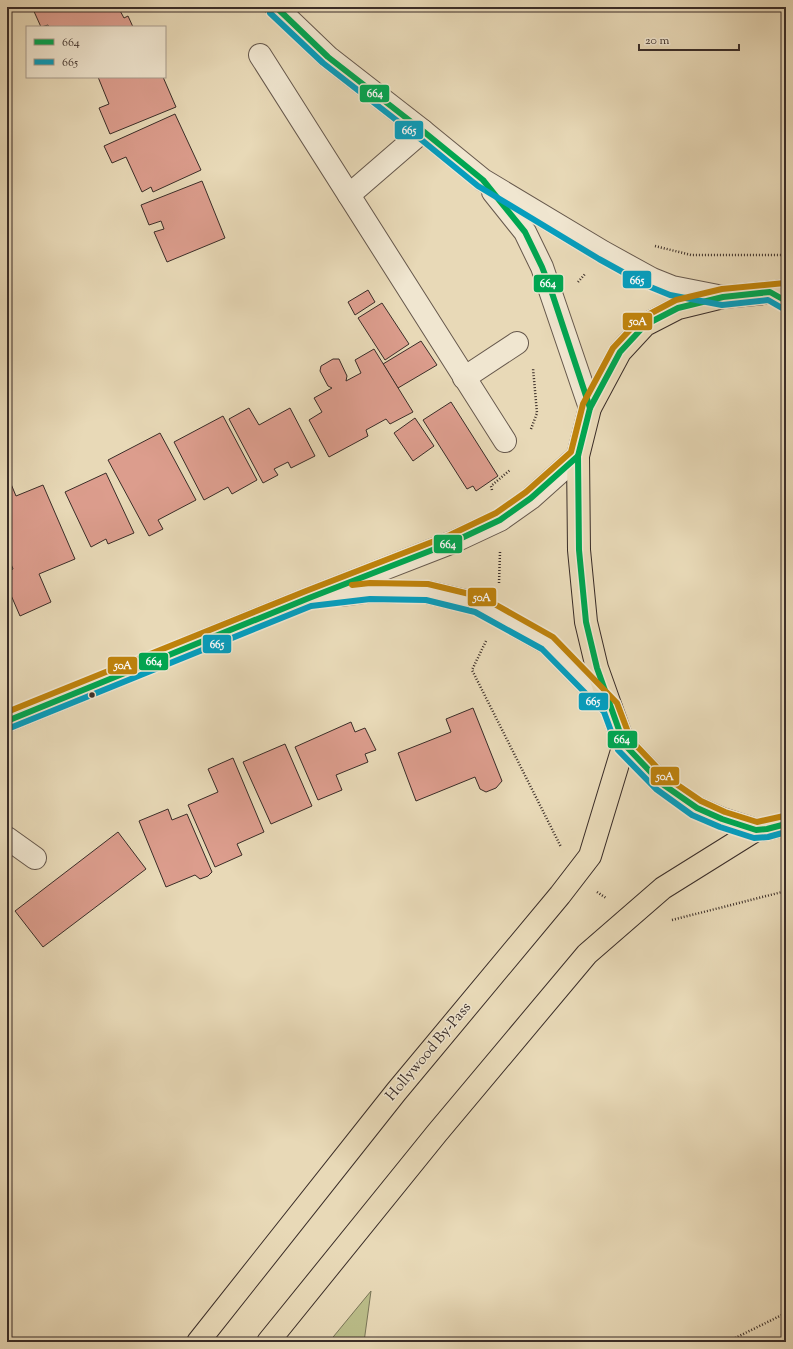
<svg xmlns="http://www.w3.org/2000/svg" width="793" height="1349" viewBox="0 0 793 1349" font-family="'Sorts Mill Goudy',serif">
  <style>
    .green { fill: #bbbe8a; stroke: #7a7659 }
    .building { fill: #dc9d8d; stroke: #3a2d28 }
    .lines { fill: none; stroke-linecap: round; stroke-linejoin: round }
    .minor-casing { stroke: #66584c; stroke-width: 24 }
    .highway-casing { stroke: #3a2d28; stroke-width: 24 }
    .path { stroke: #3a2d28; stroke-width: 2.5; stroke-dasharray: 1 2; stroke-linecap: butt }
    .minor { stroke: #f0e6d0; stroke-width: 22 }
    .highway { stroke: #e8d9b7; stroke-width: 22 }
    .bus-1-casing { stroke: #f0e6d0; stroke-width: 9 }
    .bus-2-casing { stroke: #f0e6d0; stroke-width: 9 }
    .bus-3-casing { stroke: #f0e6d0; stroke-width: 9 }
    .bus-1 { stroke: #00a651; stroke-width: 6 }
    .bus-2 { stroke: #069dbd; stroke-width: 6 }
    .bus-3 { stroke: #be820c; stroke-width: 6 }
    .bus-dot { fill: #3a2d28; stroke: #f0e6d0; stroke-width: 1.5 }
    .labels { text-anchor: middle; dominant-baseline: central; stroke-width: 3; stroke-linejoin: round; paint-order: stroke }
    .street-label { font-size: 15px; fill: #3a2d28; stroke: #f0e6d0 }
    .line-badge { stroke: #f0e6d0; stroke-width: 1.5 }
    .badge-label { font-size: 11px; text-anchor: middle; font-weight: bold; fill: #fff }
  </style>
  <rect width="100%" height="100%" fill="#e8d9b7"/>
  <filter id="stains"><feTurbulence type="fractalNoise" baseFrequency=".005" numOctaves="4"/><feColorMatrix values="0 0 0 0 .2 0 0 0 0 .09 0 0 0 0 .02 0 0 0 .5 -.17"/></filter>
  <radialGradient id="worn" r=".72"><stop offset=".6" stop-color="#630" stop-opacity="0"/><stop offset="1" stop-color="#630" stop-opacity=".3"/></radialGradient>
  <polygon class="green" points="371,1291 364,1342 329,1342"/>
  <g class="building">
    <polygon points="32,7 118,7 124,18 128,16 133,27 49,27 48,25 41,27"/>
    <polygon points="98,77 163,77 176,107 110,134 99,108 109,104"/>
    <polygon points="175,114 201,170 153,192 151,187 142,192 126,157 112,163 104,146"/>
    <polygon points="202,181 225,238 167,262 154,232 164,229 161,221 149,225 141,205"/>
    <polygon points="368,290 375,302 355,315 348,302"/>
    <polygon points="382,303 409,344 385,360 358,318"/>
    <polygon points="421,341 437,365 398,388 383,364"/>
    <polygon points="374,349 413,412 390,424 386,419 366,430 368,436 329,457 309,420 322,412 314,398 332,388 328,386 320,371 321,366 333,359 339,359 347,376 346,381 361,373 355,360"/>
    <polygon points="451,402 498,476 476,491 473,486 467,489 423,420"/>
    <polygon points="249,408 259,425 290,408 315,456 291,468 288,462 274,469 278,475 263,483 229,419"/>
    <polygon points="223,416 257,480 232,494 228,487 204,500 174,442"/>
    <polygon points="415,418 434,446 413,461 394,433"/>
    <polygon points="160,433 196,500 158,520 163,529 149,536 108,460"/>
    <polygon points="106,473 134,533 108,544 106,539 91,547 65,492"/>
    <polygon points="11,484 16,496 43,485 75,559 39,574 51,602 20,616 7,586 7,572 13,569 7,554 7,485"/>
    <polygon points="473,708 502,781 496,788 486,792 480,789 475,777 416,801 398,753 451,732 446,719"/>
    <polygon points="351,722 355,732 365,728 376,750 365,754 368,762 336,775 342,790 318,800 295,747"/>
    <polygon points="285,744 312,806 271,824 243,762"/>
    <polygon points="233,758 264,832 237,844 242,855 215,867 188,805 218,792 208,769"/>
    <polygon points="168,809 172,820 187,814 212,872 208,876 200,879 195,875 166,887 139,821"/>
    <polygon points="118,832 146,869 43,947 15,911"/>
  </g>
  <g class="lines">
    <defs>
      <g id="minor">
        <polyline points="276,7 328,57 423,131 483,180 603,252 652,279 672,287 723,297"/>
        <polyline points="260,55 505,441"/>
        <polyline points="493,192 525,232 542,267 590,408"/>
        <polyline points="349,195 423,131"/>
        <polyline points="464,378 517,343"/>
        <polyline points="340,595 370,591 427,592 478,604 547,643 611,708"/>
        <polyline points="7,721 309,598 453,542 500,520 531,498 578,456"/>
        <polyline points="7,838 35,858"/>
      </g>
      <g id="highway">
        <polyline points="786,291 723,297 678,308 645,325 620,352 590,408 578,456 579,550 586,622 597,668 624,744 661,783 697,808 722,819 756,830 767,829 786,824"/>
        <polyline points="198,1342 396,1092 560,895 590,856 624,744"/>
        <polyline points="268,1342 437,1133 587,954 663,888 756,830"/>
      </g>
    </defs>
    <use href="#minor" class="minor-casing"/>
    <use href="#highway" class="highway-casing"/>
    <g class="path">
      <polyline points="655,246 691,255 786,255"/>
      <polyline points="578,282 585,274"/>
      <polyline points="531,429 537,413 533,368"/>
      <polyline points="492,490 491,486 510,470"/>
      <polyline points="499,583 500,552"/>
      <polyline points="486,641 472,670 561,847"/>
      <polyline points="597,892 606,898"/>
      <polyline points="672,920 786,891"/>
      <polyline points="727,1342 786,1313"/>
    </g>
    <use href="#minor" class="minor"/>
    <use href="#highway" class="highway"/>
    <defs>
      <g id="bus-1">
        <polyline points="276,7 328,57 423,131 483,180 525,232 542,267 551,290 590,408"/>
        <polyline points="786,301 770,292 723,297 678,308 645,325 620,352 590,408 578,456 579,550 586,622 597,668 624,744 661,783 697,808 722,819 756,830 767,829 786,824"/>
        <polyline points="7,721 309,598 453,542 500,520 531,498 578,456"/>
      </g>
      <g id="bus-2">
        <polyline points="270,13 323,63 418,137 478,186 599,259 648,286 670,295 722,305 768,300 782,308"/>
        <polyline points="10,728 311,606 370,599 426,600 475,612 542,649 604,712 618,750 656,789 692,815 720,827 754,838 768,837 786,832"/>
      </g>
      <g id="bus-3">
        <polyline points="352,585 370,583 428,584 482,597 553,637 617,703 631,740 666,777 701,801 725,812 757,822 784,816"/>
        <polyline points="7,712 306,591 450,535 496,513 526,492 571,452 583,404 613,348 640,319 676,300 722,289 785,283"/>
      </g>
    </defs>
    <use href="#bus-1" class="bus-1-casing"/>
    <use href="#bus-2" class="bus-2-casing"/>
    <use href="#bus-3" class="bus-3-casing"/>
    <use href="#bus-1" class="bus-1"/>
    <use href="#bus-2" class="bus-2"/>
    <use href="#bus-3" class="bus-3"/>
  </g>
  <circle class="bus-dot" cx="92" cy="695" r="3.5"/>
  <g class="labels">
    <g class="street-label">
      <text transform="translate(429 1052) rotate(-50)">Hollywood By-Pass</text>
    </g>
  </g>
  <g class="line-badge">
    <rect x="359" y="84" width="31" height="19" rx="4" fill="#00a651"/>
    <rect x="394" y="120" width="30" height="20" rx="4" fill="#069dbd"/>
    <rect x="622" y="270" width="30" height="19" rx="4" fill="#069dbd"/>
    <rect x="533" y="274" width="31" height="19" rx="4" fill="#00a651"/>
    <rect x="622" y="312" width="31" height="19" rx="4" fill="#be820c"/>
    <rect x="433" y="534" width="30" height="20" rx="4" fill="#00a651"/>
    <rect x="467" y="587" width="30" height="20" rx="4" fill="#be820c"/>
    <rect x="202" y="634" width="30" height="20" rx="4" fill="#069dbd"/>
    <rect x="138" y="652" width="31" height="19" rx="4" fill="#00a651"/>
    <rect x="107" y="656" width="31" height="19" rx="4" fill="#be820c"/>
    <rect x="578" y="692" width="31" height="19" rx="4" fill="#069dbd"/>
    <rect x="607" y="730" width="31" height="19" rx="4" fill="#00a651"/>
    <rect x="650" y="766" width="30" height="20" rx="4" fill="#be820c"/>
  </g>
  <g class="badge-label">
    <text x="375" y="97">664</text>
    <text x="409" y="134">665</text>
    <text x="637" y="284">665</text>
    <text x="548" y="287">664</text>
    <text x="638" y="325">50A</text>
    <text x="448" y="548">664</text>
    <text x="482" y="601">50A</text>
    <text x="217" y="648">665</text>
    <text x="154" y="665">664</text>
    <text x="123" y="669">50A</text>
    <text x="593" y="705">665</text>
    <text x="622" y="743">664</text>
    <text x="665" y="780">50A</text>
  </g>
  <rect width="793" height="1349" fill="none" stroke="#e8d9b7" stroke-width="24"/>
  <rect x="8" y="8" width="777" height="1333" fill="none" stroke="#3a2d28" stroke-width="2"/>
  <rect x="12" y="12" width="769" height="1325" fill="none" stroke="#3a2d28"/>
  <rect x="26" y="26" width="140" height="52" fill="#f0e6d0" stroke="#a79c8d"/>
  <rect x="34" y="39" width="20" height="6" fill="#00a651" stroke="#a79c8d"/>
  <text x="62" y="46" font-size="12" fill="#3a2d28">664</text>
  <rect x="34" y="59" width="20" height="6" fill="#069dbd" stroke="#a79c8d"/>
  <text x="62" y="66" font-size="12" fill="#3a2d28">665</text>
  <path d="M639 44v6h100v-6" fill="none" stroke="#3a2d28" stroke-width="2"/>
  <text x="645" y="44" font-size="12" fill="#3a2d28" stroke="#f0e6d0" stroke-width="3" paint-order="stroke">20 m</text>
  <rect width="100%" height="100%" filter="url(#stains)"/>
  <rect width="100%" height="100%" fill="url(#worn)"/>
</svg>
